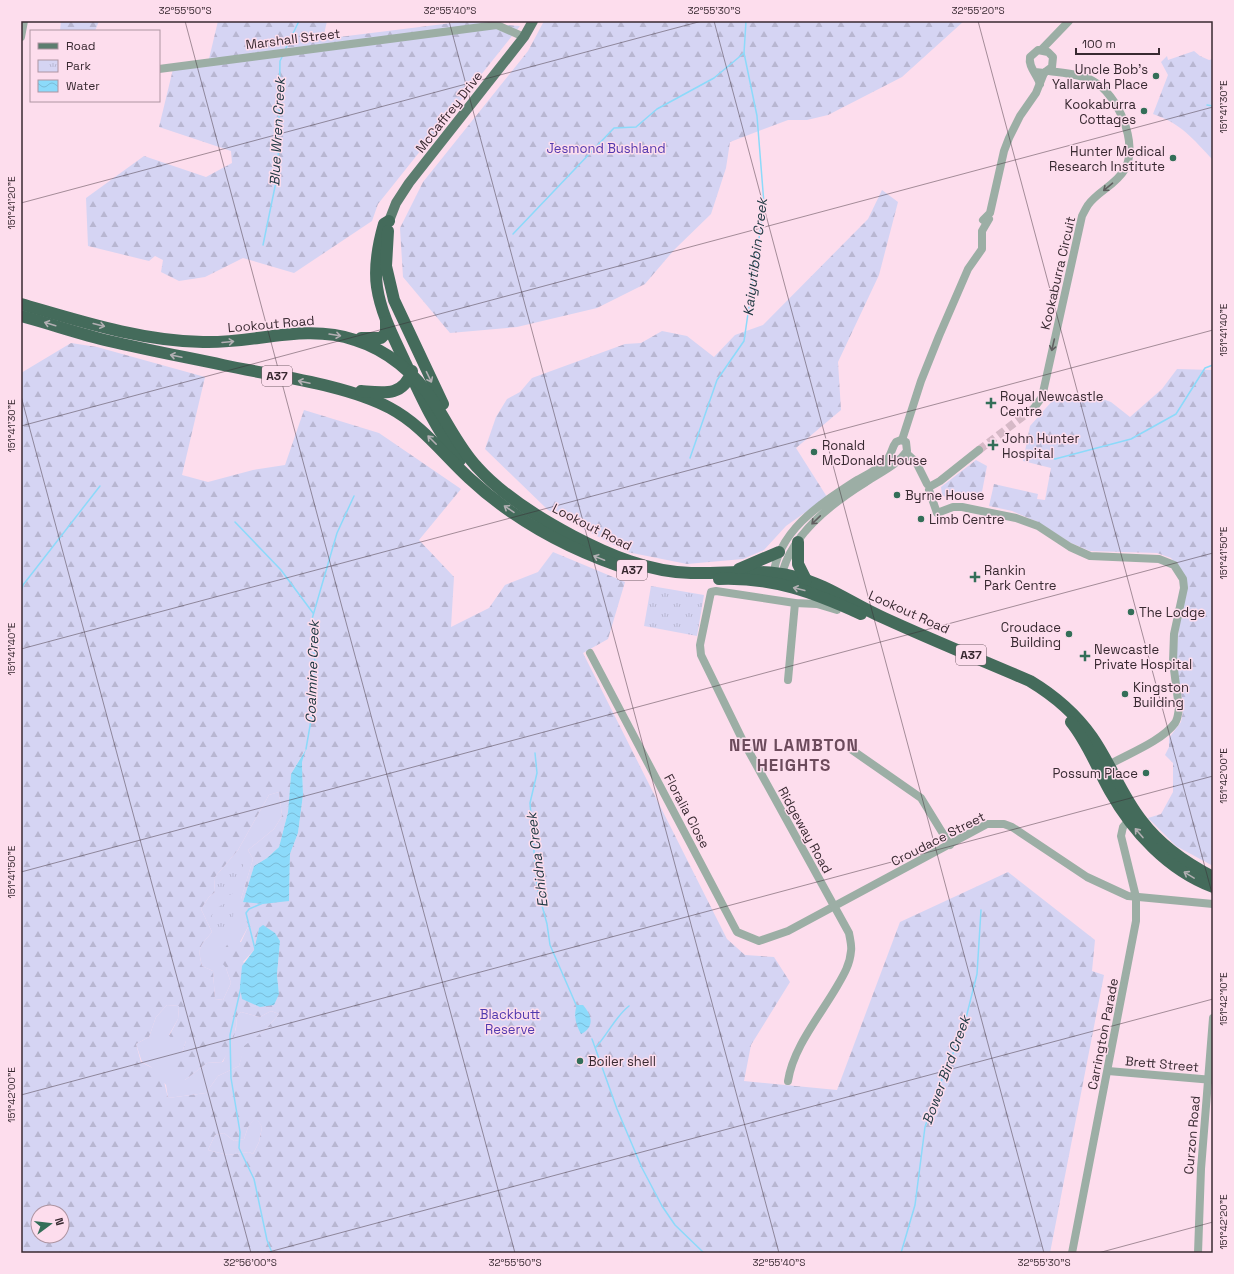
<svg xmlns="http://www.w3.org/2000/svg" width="1234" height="1274" viewBox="0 0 1234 1274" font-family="'Space Grotesk',sans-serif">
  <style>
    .green { fill: #d5d4f3 }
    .forest { fill: url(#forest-firs); fill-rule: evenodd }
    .park { fill: url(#park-tufts) }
    .water { fill: url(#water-waves) }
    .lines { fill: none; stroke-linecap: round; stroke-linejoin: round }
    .stream { stroke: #8cdafa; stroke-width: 1.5 }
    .minor-tunnel { stroke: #d6b9c7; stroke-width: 8; stroke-dasharray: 8 4; stroke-linecap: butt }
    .minor { stroke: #9caea5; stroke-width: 8 }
    .major { stroke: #5c7d6f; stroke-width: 10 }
    .highway { stroke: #446b5b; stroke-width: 12 }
    .oneway { stroke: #605e5f }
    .oneway2 { stroke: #b3afb3 }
    .ticks { fill: none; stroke: #382931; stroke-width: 1; stroke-opacity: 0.45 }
    .poi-dot { fill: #336e58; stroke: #fddded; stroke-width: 1.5 }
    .labels { text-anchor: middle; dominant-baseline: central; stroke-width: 3; stroke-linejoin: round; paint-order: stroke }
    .shield { fill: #fddded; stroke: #735f69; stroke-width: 1 }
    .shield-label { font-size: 12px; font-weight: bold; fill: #382931 }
    .street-label { font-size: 13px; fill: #382931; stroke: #fddded }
    .poi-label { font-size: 13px; fill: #382931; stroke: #fddded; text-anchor: start }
    .park-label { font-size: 13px; fill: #5139ae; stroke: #fddded }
    .water-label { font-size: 14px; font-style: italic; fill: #213a44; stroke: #fddded }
    .district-label { font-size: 17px; font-weight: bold; letter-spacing: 1px; fill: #6c4b5c; stroke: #fddded }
    .neatline { fill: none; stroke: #382931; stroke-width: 1.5 }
    .ticks-label { font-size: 10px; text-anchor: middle; fill: #382931 }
  </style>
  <defs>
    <pattern id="forest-firs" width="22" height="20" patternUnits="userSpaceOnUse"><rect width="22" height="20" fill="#d5d4f3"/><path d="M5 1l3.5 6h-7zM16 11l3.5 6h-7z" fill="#b8b6d1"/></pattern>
    <pattern id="park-tufts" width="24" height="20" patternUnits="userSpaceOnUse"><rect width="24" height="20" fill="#d5d4f3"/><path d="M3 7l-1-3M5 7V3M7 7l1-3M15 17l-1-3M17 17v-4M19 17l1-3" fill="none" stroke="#b8b6d1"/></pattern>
    <pattern id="water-waves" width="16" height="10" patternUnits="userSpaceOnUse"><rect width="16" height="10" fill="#8cdafa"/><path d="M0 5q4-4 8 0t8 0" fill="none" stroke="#7abbd7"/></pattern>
  </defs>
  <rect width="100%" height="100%" fill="#fddded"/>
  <g class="green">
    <path d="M279 792 282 816 274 829 248 850 253 859 241 899 249 925 226 968 231 983 223 1000 215 999 213 971 202 966C197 946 200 947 212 932L201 909 209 897 215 892 214 878 238 850 269 795Z"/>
    <polygon points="167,1005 179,1006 178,1019 169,1035 186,1041 182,1052 185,1080 207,1063 223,1062 236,1029 237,1016 241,1012 260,1017 271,1011 279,1014 265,1030 245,1046 239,1066 218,1076 206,1093 168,1098 166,1085 151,1067 142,1062 136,1044 149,1037 156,1017"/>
    <polygon points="256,1117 262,1127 259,1142 253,1154 249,1152 228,1155 208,1150 215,1135 224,1133 234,1141 244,1139 248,1127"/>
  </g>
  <g class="forest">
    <polygon points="61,21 99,21 95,31 60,31"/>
    <polygon points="218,21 327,21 323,39 468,21 494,21 493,24 520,26 378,204 372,221 294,273 243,258 205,277 179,281 161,272 163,260 155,256 149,261 88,246 86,198 144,156 206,177 232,163 231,151 159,127 173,69 208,63"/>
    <polygon points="544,21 964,21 902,77 828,115 807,120 788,120 730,142 726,168 711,214 674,250 645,284 597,308 517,327 450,333 403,277 400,228 423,182 528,51"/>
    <path d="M1194 51 1200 56 1209 60 1213 59V160C1192 138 1182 124 1153 114L1168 75 1161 62 1167 56 1168 60Z"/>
    <polygon points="882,190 898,202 879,275 838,362 841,410 796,448 827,497 786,526 764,550 743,559 687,564 627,552 548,510 485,449 496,417 507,399 520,392 532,378 625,344 641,343 662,331 687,336 714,357 735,335 763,325 868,219"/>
    <path d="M71 343 97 347 205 377 182 475 208 482 253 470 285 465 304 410 379 433 461 489 419 540 454 577 451 627 489 608 505 585 538 572 553 552 625 582 608 639 583 653 727 939 745 955 774 957 790 982 751 1045 744 1081 837 1090 900 922 1008 872 1095 940 1092 971 1104 975 1050 1253H21V373ZM305 750 302 761 303 795 298 833 290 854 289 901 243 902 254 866 267 858 279 847 288 812 291 774ZM279 792 282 816 274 829 248 850 253 859 241 899 240 913 249 925 241 942H229L218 958 226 968 231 983 223 1000 215 999 213 971 202 966C197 946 200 947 212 932L201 909 209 897 215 892 214 878 238 850 269 795ZM259 928 280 941 277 975 279 994 243 962 254 950ZM167 1005 179 1006 178 1019 169 1036 177 1041H186L182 1052 172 1058 175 1072 185 1080 207 1063 222 1062C232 1047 236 1034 237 1016L241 1012 260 1017 271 1011 279 1014 265 1030 244 1046 239 1066 218 1076 206 1093 168 1098 162 1073 141 1062 136 1044 149 1037 156 1017ZM256 1118 262 1127 259 1142 253 1154 249 1152 228 1155 208 1150 215 1135 224 1133 234 1141 244 1139 248 1127ZM38 1212H62V1236H38Z"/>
    <polygon points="1177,369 1213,370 1213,866 1176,846 1148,818 1161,814 1173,792 1173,763 1165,755 1169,747 1169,738 1181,722 1184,705 1179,686 1176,657 1184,574 1171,558 1157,553 1090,551 1071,543 1038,522 1012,511 989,506 994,484 1038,494 1037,499 1045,500 1051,468 1023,461 1030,426 1053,400 1061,397 1091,395 1111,402 1130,417 1162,389"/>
    <polygon points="976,460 987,466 981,497 959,493 949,499 942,495 941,487"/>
  </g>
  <g class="park">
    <polygon points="651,586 704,595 697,636 644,626"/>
    <path d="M238 857 243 859C244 870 241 883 235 891 233 894 227 896 224 898L221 892 218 893 216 880 229 863Z"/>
    <path d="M229 902C233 906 234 911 233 917H226L229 926C219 931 213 931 209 920 214 910 218 905 229 902Z"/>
  </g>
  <g class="water">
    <polygon points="306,749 302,762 303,795 298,833 290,854 289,901 263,904 243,902 254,866 267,858 279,847 288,812 291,774"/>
    <polygon points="263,925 275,933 280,941 277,975 279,994 274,1005 260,1007 242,999 240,987 242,966 254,950 259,928"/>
    <path d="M577 1005H583C592 1015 595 1027 581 1034 576 1025 573 1015 577 1005Z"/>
  </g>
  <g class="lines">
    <g class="stream">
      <polyline points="285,50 299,21"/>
      <polyline points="1207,105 1213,106"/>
      <polyline points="513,234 614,128 636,127 657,109 714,78 744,53"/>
      <polyline points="263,245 278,172 280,61 282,57"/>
      <polyline points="1048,457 1055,459 1131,439 1176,414 1205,368 1213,365"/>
      <polyline points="690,458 717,380 744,341 764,204 757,116 744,53 746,21"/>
      <polyline points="235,522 281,570 313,613"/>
      <polyline points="21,592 23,585 100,486"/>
      <polyline points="306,749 311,720 315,666 312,619 337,533 354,496"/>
      <polyline points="535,753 537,773 530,803 537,887 547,924 550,945 577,1007"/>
      <polyline points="255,949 246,913 249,909 263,903"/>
      <polyline points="242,983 230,1035 231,1078 240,1132 239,1148 254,1179 267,1240 272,1253"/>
      <polyline points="592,1039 617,1109 642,1168 662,1206 675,1225 704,1253"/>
      <path d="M596 1047C608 1034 615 1017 629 1006"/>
      <polyline points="901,1253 915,1205 925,1127 940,1084 963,1030 977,974 981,910"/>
    </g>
    <polyline class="minor-tunnel" points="979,450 1034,408"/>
    <g class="minor">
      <polyline points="21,37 24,21"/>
      <polyline points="1042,49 1069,21"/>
      <polyline points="159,69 497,25 524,37"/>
      <path d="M1035 72 1044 73 1052 67 1053 57 1048 52 1038 50 1030 57C1028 67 1037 74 1040 84"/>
      <polyline points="983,220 990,213 1004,151 1009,138 1020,116 1036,93 1044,73"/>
      <path d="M1034 408 1042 397 1082 216C1084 212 1086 208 1088 205 1098 191 1116 185 1125 169 1139 144 1118 94 1093 81 1081 74 1063 73 1049 71"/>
      <polyline points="902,440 921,381 939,336 968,269 982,249 982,231 989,219"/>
      <polyline points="906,453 916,462 927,484"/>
      <polyline points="931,486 940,481 979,450"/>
      <path d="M929 490 937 513 953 507H962L1016 518 1038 526 1070 547 1090 556 1159 559 1174 565 1183 579 1184 588 1174 634 1173 662 1179 708C1178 713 1178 719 1175 723 1161 742 1125 755 1105 767"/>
      <path d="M773 578C777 531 820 504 857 480 866 475 877 470 885 462 892 456 891 448 896 442L901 440 906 442 907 451C897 465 881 472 866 482 832 503 788 537 781 579"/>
      <polyline points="590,653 737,932 759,941 788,931 987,824 1004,824 1012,827 1087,877 1128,896 1213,904"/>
      <polyline points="788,680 795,603"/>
      <polyline points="852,750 921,798 950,845"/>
      <polyline points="1108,1071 1213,1080"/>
      <path d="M788 1081C793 1048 819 1017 836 988 843 976 850 965 851 951 852 946 850 939 849 933L742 739 701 655 700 645 711 592 716 591 795 603 817 604 837 610"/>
      <polyline points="1072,1253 1136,921 1136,897 1121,836 1123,827 1128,821"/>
      <polyline points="1198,1253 1201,1169 1213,1018"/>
    </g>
    <polyline class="major" points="389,221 396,203 409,183 524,37 533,21"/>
    <g class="highway">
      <path d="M389 221 384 224C378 245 374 266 377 287 381 314 394 338 405 362 421 397 436 430 460 460"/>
      <polyline points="388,231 386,266 394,300 443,404"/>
      <path d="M21 304C80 321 141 341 203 342 253 344 305 323 355 340 387 350 415 373 433 401 448 423 459 448 477 467 503 496 539 518 573 536 609 555 649 572 691 573 725 574 758 568 792 576 827 584 852 604 884 618 932 640 981 660 1030 681 1055 696 1075 713 1092 737 1111 764 1121 795 1142 821 1160 845 1186 863 1213 877"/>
      <path d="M21 316C51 324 80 334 109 341 147 350 185 357 223 365 274 376 345 384 390 408 422 425 443 454 469 478 515 521 574 552 634 571"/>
      <polyline points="361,338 381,338 386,333 386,322"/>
      <path d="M361 391C384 393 403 397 412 371"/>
      <polyline points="798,542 798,564 806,580"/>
      <polyline points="739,569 779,552"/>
      <path d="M719 579C773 577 813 592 861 614"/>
      <path d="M1071 722C1088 743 1097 768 1110 791 1133 832 1168 870 1213 887"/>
    </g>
  </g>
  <defs><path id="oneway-shaft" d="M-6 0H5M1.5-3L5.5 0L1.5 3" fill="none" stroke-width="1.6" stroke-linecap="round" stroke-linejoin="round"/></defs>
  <g class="oneway">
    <use href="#oneway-shaft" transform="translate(1108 187) rotate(140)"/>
    <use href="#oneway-shaft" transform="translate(1053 345) rotate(103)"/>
    <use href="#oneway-shaft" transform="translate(816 520) rotate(136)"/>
  </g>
  <g class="oneway2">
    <use href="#oneway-shaft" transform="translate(50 324) rotate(-163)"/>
    <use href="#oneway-shaft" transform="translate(99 325) rotate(14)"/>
    <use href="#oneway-shaft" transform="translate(335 335) rotate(9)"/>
    <use href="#oneway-shaft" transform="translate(228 342) rotate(-5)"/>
    <use href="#oneway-shaft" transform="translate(176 356) rotate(-168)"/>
    <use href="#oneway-shaft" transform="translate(429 377) rotate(64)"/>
    <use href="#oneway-shaft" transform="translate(304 382) rotate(-168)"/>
    <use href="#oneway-shaft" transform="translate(432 440) rotate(-135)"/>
    <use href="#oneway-shaft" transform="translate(509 509) rotate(-146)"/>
    <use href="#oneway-shaft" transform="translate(599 558) rotate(-158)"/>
    <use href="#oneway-shaft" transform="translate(799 589) rotate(-166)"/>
    <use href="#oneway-shaft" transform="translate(1139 833) rotate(-131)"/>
    <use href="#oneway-shaft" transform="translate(1189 875) rotate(-149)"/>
  </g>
  <path class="ticks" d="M185 21 515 1253M449 21 779 1253M714 21 1044 1253M978 21 1213 897M21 203 702 21M21 396 251 1253M21 426 1213 107M21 649 1213 330M21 872 1213 553M21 1095 1213 776M265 1253 1213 999M1098 1253 1213 1222"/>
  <g class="poi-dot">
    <circle cx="1156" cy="76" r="4"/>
    <circle cx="1144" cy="111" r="4"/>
    <circle cx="1173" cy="158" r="4"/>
    <path d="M989 397h4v4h4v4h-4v4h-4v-4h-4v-4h4z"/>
    <path d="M991 439h4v4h4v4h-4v4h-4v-4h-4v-4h4z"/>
    <circle cx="814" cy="452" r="4"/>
    <circle cx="897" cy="495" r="4"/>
    <circle cx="921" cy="519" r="4"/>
    <path d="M973 571h4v4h4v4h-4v4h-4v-4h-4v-4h4z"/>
    <circle cx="1131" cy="612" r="4"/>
    <circle cx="1069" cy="634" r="4"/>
    <path d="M1083 650h4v4h4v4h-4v4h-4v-4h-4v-4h4z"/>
    <circle cx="1125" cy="694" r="4"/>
    <circle cx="1146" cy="773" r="4"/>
    <circle cx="580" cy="1061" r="4"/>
  </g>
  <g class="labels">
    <g class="shield">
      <rect x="262" y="366" width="30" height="20" rx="3"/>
      <rect x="617" y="560" width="30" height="20" rx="3"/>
      <rect x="956" y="645" width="30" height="20" rx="3"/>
    </g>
    <g class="shield-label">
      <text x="277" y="376">A37</text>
      <text x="632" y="570">A37</text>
      <text x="971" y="655">A37</text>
    </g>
    <g class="street-label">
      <text transform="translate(293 39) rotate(-7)">Marshall Street</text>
      <text transform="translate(449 112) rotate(-52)">McCaffrey Drive</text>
      <text transform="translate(1058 273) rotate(-77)">Kookaburra Circuit</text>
      <text transform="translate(271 324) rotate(-5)">Lookout Road</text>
      <text transform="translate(592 527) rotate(27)">Lookout Road</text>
      <text transform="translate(909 612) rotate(24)">Lookout Road</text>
      <text transform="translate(687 811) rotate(62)">Floralia Close</text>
      <text transform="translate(805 830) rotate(61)">Ridgeway Road</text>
      <text transform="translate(938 839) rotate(-27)">Croudace Street</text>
      <text transform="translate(1103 1034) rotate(-79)">Carrington Parade</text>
      <text transform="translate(1162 1064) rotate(5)">Brett Street</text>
      <text transform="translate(1192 1135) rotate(-85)">Curzon Road</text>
    </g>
    <g class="poi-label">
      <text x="1148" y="69" text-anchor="end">Uncle Bob’s<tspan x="1148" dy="15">Yallarwah Place</tspan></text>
      <text x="1136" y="104" text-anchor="end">Kookaburra<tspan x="1136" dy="15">Cottages</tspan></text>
      <text x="1165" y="151" text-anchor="end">Hunter Medical<tspan x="1165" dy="15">Research Institute</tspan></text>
      <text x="1000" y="396">Royal Newcastle<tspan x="1000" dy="15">Centre</tspan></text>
      <text x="1002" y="438">John Hunter<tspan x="1002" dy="15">Hospital</tspan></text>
      <text x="822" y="445">Ronald<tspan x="822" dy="15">McDonald House</tspan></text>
      <text x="905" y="495">Byrne House</text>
      <text x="929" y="519">Limb Centre</text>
      <text x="984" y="570">Rankin<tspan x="984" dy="15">Park Centre</tspan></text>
      <text x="1139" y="612">The Lodge</text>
      <text x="1061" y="627" text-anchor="end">Croudace<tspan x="1061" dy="15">Building</tspan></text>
      <text x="1094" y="649">Newcastle<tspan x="1094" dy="15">Private Hospital</tspan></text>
      <text x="1133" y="687">Kingston<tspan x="1133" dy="15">Building</tspan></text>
      <text x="1138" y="773" text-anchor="end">Possum Place</text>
      <text x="588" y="1061">Boiler shell</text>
    </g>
    <g class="park-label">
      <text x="606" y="148">Jesmond Bushland</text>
      <text x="510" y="1014">Blackbutt<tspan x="510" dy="15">Reserve</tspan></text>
    </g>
    <g class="water-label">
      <text transform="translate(277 132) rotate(-87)">Blue Wren Creek</text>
      <text transform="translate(755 257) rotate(-83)">Kaiyutibbin Creek</text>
      <text transform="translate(312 672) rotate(-88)">Coalmine Creek</text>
      <text transform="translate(537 860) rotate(-97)">Echidna Creek</text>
      <text transform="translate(946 1070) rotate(-70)">Bower Bird Creek</text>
    </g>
    <g class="district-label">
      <text x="794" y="745">NEW LAMBTON<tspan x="794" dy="20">HEIGHTS</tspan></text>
    </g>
  </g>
  <rect width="1234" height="1274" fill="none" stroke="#fddded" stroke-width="44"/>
  <rect x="30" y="30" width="130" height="72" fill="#fddded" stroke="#ae95a2"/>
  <rect x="38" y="43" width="20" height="6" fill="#5c7d6f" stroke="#ae95a2"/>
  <text x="66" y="50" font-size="12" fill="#382931">Road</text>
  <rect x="38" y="60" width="20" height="12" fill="url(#park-tufts)" stroke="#ae95a2"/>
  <text x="66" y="70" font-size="12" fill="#382931">Park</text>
  <rect x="38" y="80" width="20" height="12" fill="url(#water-waves)" stroke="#ae95a2"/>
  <text x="66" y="90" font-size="12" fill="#382931">Water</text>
  <g transform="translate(50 1224) rotate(75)"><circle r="19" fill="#fddded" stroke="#ae95a2"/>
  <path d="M0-3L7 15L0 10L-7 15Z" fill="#336e58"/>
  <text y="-6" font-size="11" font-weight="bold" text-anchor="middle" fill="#382931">N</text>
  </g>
  <path d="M1076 48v6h83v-6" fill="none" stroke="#382931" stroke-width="2"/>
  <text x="1082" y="48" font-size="12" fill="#382931" stroke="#fddded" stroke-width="3" paint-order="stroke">100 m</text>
  <rect x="22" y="22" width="1190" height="1230" class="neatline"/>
  <g class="ticks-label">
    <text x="185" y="14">32°55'50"S</text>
    <text x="450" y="14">32°55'40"S</text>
    <text x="714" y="14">32°55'30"S</text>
    <text x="978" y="14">32°55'20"S</text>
    <text transform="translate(1223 107) rotate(-90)" y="4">151°41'30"E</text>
    <text transform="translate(11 203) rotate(-90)" y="4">151°41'20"E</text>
    <text transform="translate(1223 330) rotate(-90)" y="4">151°41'40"E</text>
    <text transform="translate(11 426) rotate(-90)" y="4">151°41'30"E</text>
    <text transform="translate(1223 553) rotate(-90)" y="4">151°41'50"E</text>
    <text transform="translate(11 649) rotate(-90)" y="4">151°41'40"E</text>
    <text transform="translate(1223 776) rotate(-90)" y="4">151°42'00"E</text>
    <text transform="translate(11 872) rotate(-90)" y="4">151°41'50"E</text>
    <text transform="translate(1223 999) rotate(-90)" y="4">151°42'10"E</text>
    <text transform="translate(11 1095) rotate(-90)" y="4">151°42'00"E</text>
    <text transform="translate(1223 1222) rotate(-90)" y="4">151°42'20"E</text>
    <text x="250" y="1266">32°56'00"S</text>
    <text x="515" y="1266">32°55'50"S</text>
    <text x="779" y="1266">32°55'40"S</text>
    <text x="1044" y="1266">32°55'30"S</text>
  </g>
</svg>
